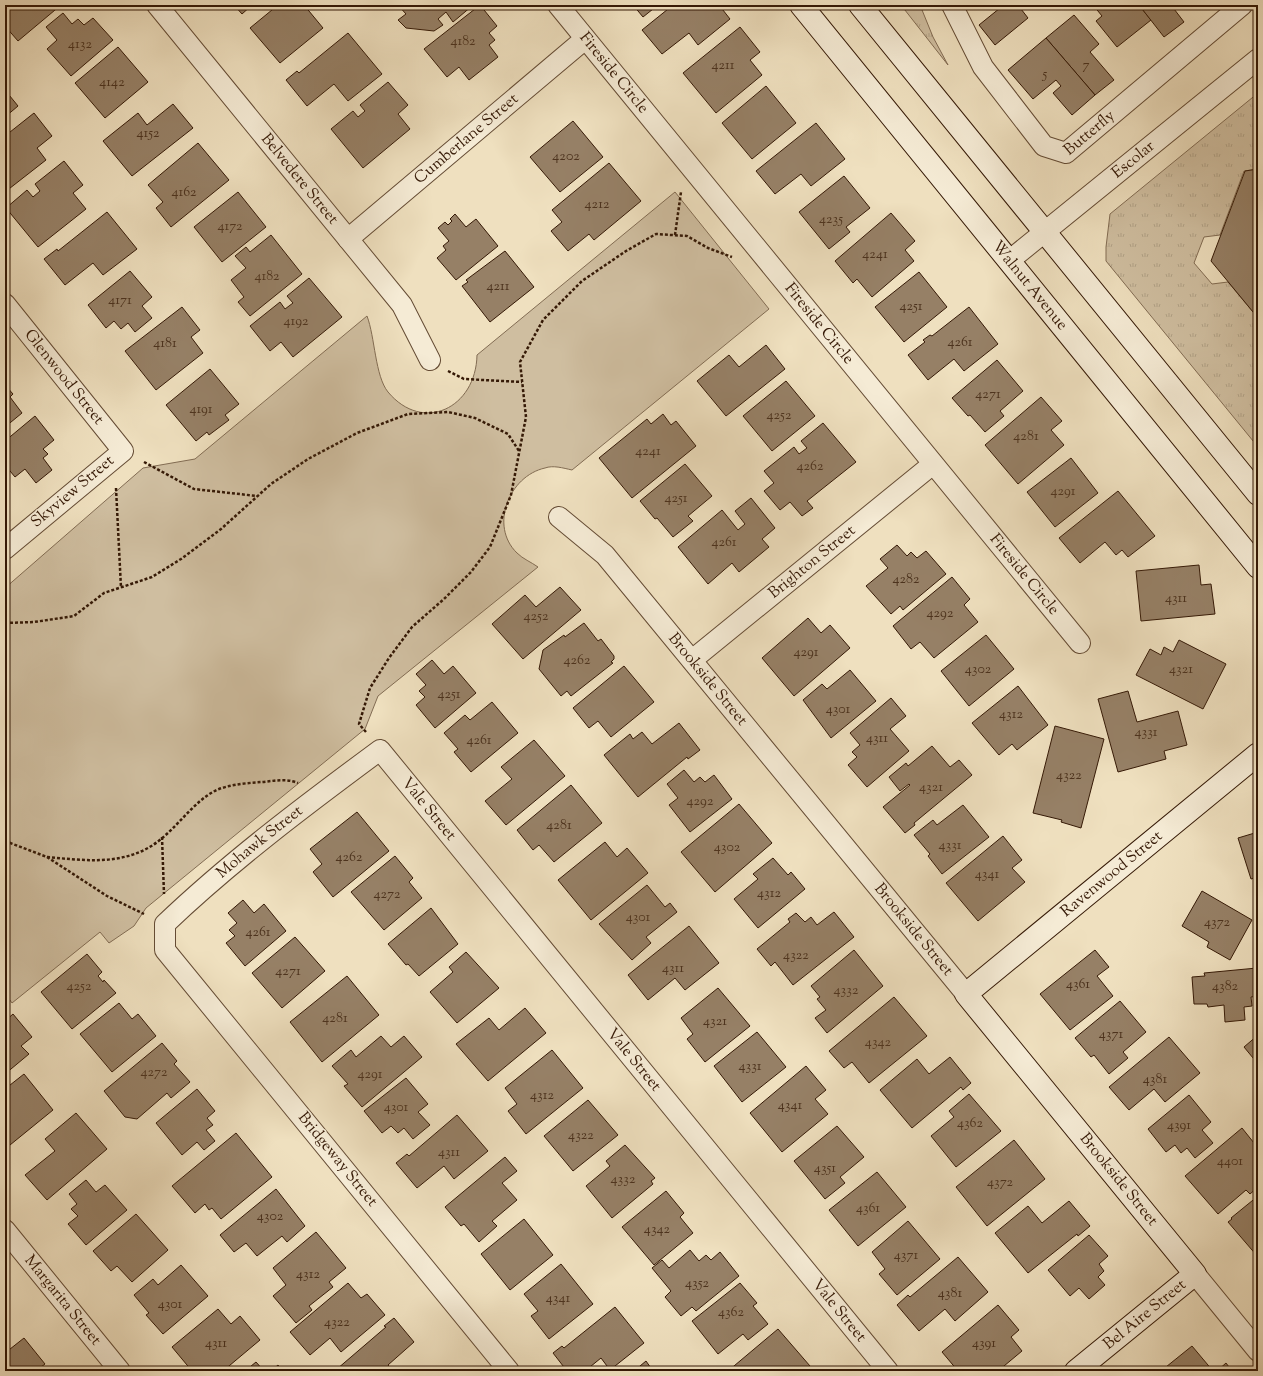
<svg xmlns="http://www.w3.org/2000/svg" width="1263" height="1376" viewBox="0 0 1263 1376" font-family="'Sorts Mill Goudy',serif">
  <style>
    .grass { fill: url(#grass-tufts); stroke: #826c53 }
    .park { fill: #cfbea0; stroke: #826c53 }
    .building { fill: #968066; stroke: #351906 }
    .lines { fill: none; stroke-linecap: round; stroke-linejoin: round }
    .street-casing { stroke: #644b34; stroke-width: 22 }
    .secondary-casing { stroke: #351906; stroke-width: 24 }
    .path { stroke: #351906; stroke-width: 2.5; stroke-dasharray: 3 2; stroke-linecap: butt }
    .street { stroke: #f5ebd5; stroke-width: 20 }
    .secondary { stroke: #f5ebd5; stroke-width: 22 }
    .labels { text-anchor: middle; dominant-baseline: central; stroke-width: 3; stroke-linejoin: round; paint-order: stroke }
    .number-label { font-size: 14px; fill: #4d331e }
    .street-label { font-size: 16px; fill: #351906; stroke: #f5ebd5 }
  </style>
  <defs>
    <pattern id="grass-tufts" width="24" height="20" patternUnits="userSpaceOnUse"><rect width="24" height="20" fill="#cfbea0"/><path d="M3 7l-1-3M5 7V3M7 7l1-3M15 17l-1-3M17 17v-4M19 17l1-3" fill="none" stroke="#b2a388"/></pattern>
  </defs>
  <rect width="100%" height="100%" fill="#efe0bf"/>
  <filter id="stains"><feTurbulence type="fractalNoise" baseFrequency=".005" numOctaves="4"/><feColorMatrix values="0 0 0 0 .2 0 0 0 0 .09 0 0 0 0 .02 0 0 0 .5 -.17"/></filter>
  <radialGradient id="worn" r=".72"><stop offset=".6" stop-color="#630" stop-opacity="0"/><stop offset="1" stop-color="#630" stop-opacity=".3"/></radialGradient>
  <g class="grass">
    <polygon points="901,5 920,5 933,37 948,65"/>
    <polygon points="1258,93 1258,169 1244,171 1220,235 1204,237 1194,263 1212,284 1228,282 1258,318 1258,447 1106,261 1106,247 1110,214"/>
  </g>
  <path class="park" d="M675 192 769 309 572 470C563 468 553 465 545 468 509 476 489 526 517 553 523 559 531 562 538 567L378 696 365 729 146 908 134 926 109 943 100 932 12 1003 7 996 5 998V588L143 468 195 459 367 316C375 337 375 376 388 392 423 434 476 408 477 355Z"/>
  <g class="building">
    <polygon points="5,5 61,5 18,41 5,26"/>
    <polygon points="234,5 252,5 242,14"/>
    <polygon points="278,5 304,5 323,28 280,63 250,28"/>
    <polygon points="398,5 471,5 472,6 453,22 446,12 438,19 443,25 434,31 406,28 398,20 406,14"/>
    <polygon points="480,5 497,26 489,33 495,40 489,45 498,57 469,80 459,67 447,77 424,49"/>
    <polygon points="633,5 658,5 643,17"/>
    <polygon points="673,5 719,5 730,19 698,45 689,33 662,54 642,30"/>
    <polygon points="998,5 1025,5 1021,9 1028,18 995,45 979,25 1000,8"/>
    <polygon points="1093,5 1139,5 1151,20 1117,47 1096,21 1102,16"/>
    <polygon points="1139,5 1171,5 1184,22 1164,37"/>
    <polygon points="63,13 72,24 78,19 84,25 93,18 113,40 71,76 47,49 57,40 46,27"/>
    <polygon points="1074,15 1099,44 1090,52 1114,80 1095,95 1046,38"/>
    <polygon points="740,27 760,52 750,60 762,75 716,113 683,73"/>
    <polygon points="348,33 382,74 348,101 334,84 307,106 286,80 297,71 299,73"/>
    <polygon points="1046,38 1095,95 1072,115 1053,93 1061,86 1056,80 1033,99 1008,70"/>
    <polygon points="118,47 148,82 105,118 75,83"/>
    <polygon points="388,82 408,105 398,114 410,129 363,168 331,129 353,111 358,117 365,111 360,105"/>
    <polygon points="766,86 796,123 752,159 722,123"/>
    <polygon points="5,90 18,106 5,117"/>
    <polygon points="173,104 193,128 132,176 103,141 138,113 147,125"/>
    <polygon points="34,113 52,136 37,148 46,160 5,192 5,136"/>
    <polygon points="573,121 603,157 560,192 530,157"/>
    <polygon points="816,123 845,159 811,186 801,174 775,194 756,171"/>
    <polygon points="198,143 229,180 171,227 156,208 163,202 148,185"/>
    <polygon points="64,161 83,185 73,193 86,209 38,247 6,208 27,190 33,197 40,191 35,184"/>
    <polygon points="609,163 641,201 594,240 589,234 568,251 551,231 562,222 552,210"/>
    <polygon points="1258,169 1258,318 1211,261 1245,171"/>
    <polygon points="844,176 870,208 846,227 850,232 829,249 799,212"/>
    <polygon points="238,192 266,227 222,262 194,227"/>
    <polygon points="107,212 137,249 103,275 93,263 65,285 44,259 57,249 58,251"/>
    <polygon points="891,213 915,241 905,250 914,261 872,297 857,279 853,283 835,261"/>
    <polygon points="455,214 466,227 476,219 498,246 456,280 437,258 446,250 443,246 449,241 438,228 445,222 448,225 452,221 450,219"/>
    <polygon points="271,235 302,274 250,316 238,302 244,297 231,280 246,268 235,256 246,247 250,252"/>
    <polygon points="505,251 534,287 490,322 462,286 468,282 466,280"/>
    <polygon points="130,271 152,297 142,306 152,318 135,332 128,323 121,329 114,321 106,328 88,305"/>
    <polygon points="919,272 947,307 904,342 875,307"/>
    <polygon points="309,278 342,317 293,357 281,342 270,351 250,326 280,302 285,309 293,303 287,296"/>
    <polygon points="182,307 200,330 191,337 203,353 156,390 125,351"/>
    <polygon points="969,307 998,344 964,371 954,359 928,380 908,355 925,342 923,340 930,335 932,336"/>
    <polygon points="766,345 785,369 726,416 697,381 729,355 739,367"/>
    <polygon points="997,360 1023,391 1000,411 1004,416 985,432 970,415 968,416 952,398"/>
    <polygon points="210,369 239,404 225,415 229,420 209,435 207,432 196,441 166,405"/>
    <polygon points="786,381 815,416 772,451 743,416"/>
    <polygon points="5,385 13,394 10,397 22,413 5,427"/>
    <polygon points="1041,397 1062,421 1051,430 1064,445 1018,484 985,445"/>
    <polygon points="663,414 671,425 676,421 696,446 632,498 599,458 647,419 651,424"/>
    <polygon points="35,416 54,440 43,449 48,454 43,458 52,470 36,483 25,469 15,477 5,465 5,441"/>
    <polygon points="823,423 856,462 807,501 813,508 802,516 790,502 780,510 764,491 774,483 764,471 794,447 799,454 807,448 801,441"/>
    <polygon points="1071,458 1098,493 1055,527 1027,492"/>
    <polygon points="685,464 712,496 688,516 693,521 673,537 657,518 655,519 640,501"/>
    <polygon points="1118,491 1155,536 1128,557 1122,550 1116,555 1105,542 1080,563 1059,538"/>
    <polygon points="751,498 775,528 762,539 769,547 739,572 732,563 708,584 678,547 722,510 738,530 745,524 735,511"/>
    <polygon points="897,545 907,556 911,552 917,558 926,551 946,574 903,610 900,606 891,614 866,586 888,568 880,559"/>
    <polygon points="1199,565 1201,585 1211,584 1215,614 1141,621 1136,571"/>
    <polygon points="952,577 970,599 964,605 978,622 934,658 920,642 911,649 893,626"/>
    <polygon points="560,587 581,610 523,659 492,624 525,595 536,607"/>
    <polygon points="808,618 821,633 830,625 850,648 794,696 762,658"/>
    <polygon points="584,623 598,641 601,639 614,656 614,659 611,662 613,663 571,696 567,691 561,696 539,669 543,650 564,635 565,637"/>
    <polygon points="986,635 1014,669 969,706 941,671"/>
    <polygon points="1179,640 1226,664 1203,709 1136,675 1150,649 1161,655 1164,647 1173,652"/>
    <polygon points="432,660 444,674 453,666 476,693 435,728 416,705 425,697 419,691 426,685 416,674"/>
    <polygon points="624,666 654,702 611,737 598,721 589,728 573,708"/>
    <polygon points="850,670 876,701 831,738 803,700 822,684 827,689"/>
    <polygon points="1018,686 1048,725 1017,750 1012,744 999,755 972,723"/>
    <polygon points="1128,691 1137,722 1178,711 1187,745 1164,751 1166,759 1118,772 1098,699"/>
    <polygon points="891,698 906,716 890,729 909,751 867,787 848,765 857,757 852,752 860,745 850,733"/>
    <polygon points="492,702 518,733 471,772 454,752 458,749 444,733 465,715 470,720"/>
    <polygon points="679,723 700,750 688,759 687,757 638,797 604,755 630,734 633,739 642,732 652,744"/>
    <polygon points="1055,726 1104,739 1081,828 1061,822 1062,820 1033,813"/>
    <polygon points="534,740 565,776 506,825 485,801 512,779 501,767"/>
    <polygon points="932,746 950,767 959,760 972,775 914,823 915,825 905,833 883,807 910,785 909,784 900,791 889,777 906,763 908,766"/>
    <polygon points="684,770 694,782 700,777 705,782 714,775 732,799 690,832 669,805 678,798 667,784"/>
    <polygon points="571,785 602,823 554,862 539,845 533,850 517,830"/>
    <polygon points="739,804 772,843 715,892 681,852"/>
    <polygon points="963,805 989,837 942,874 928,856 930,854 914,835 933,820 937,825"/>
    <polygon points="357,812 389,851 333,897 313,872 322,864 310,849"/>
    <polygon points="1258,832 1258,877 1251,879 1238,838"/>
    <polygon points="1003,836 1022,860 1012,868 1025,882 978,921 946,883"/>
    <polygon points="605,842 617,857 627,848 648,873 591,920 558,880"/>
    <polygon points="395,856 413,878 409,882 422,898 384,930 351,892"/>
    <polygon points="773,858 788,875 791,872 805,889 758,928 734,899 758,879 753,874"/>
    <polygon points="647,885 665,907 670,903 677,912 646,937 651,943 632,960 599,924"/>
    <polygon points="1202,891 1252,920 1230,960 1207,947 1209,942 1182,926"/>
    <polygon points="243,900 254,913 264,904 286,931 245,966 226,943 235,936 229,930 237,923 228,913"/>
    <polygon points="431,908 458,944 419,976 408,964 406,965 388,944"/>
    <polygon points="834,912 854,937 793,985 775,962 771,966 757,949 790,922 788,919 796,913 805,922 811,917 817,925"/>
    <polygon points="689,926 719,963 685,990 675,978 648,1000 628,975"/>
    <polygon points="295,937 325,971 282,1008 252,973"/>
    <polygon points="854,950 883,986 827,1033 815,1018 826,1010 817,999 820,997 811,986"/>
    <polygon points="1095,950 1109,967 1097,976 1113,996 1070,1030 1040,994"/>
    <polygon points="466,952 499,988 457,1023 430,992 453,972 449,967"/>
    <polygon points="87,954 102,972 98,976 103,982 104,980 116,993 72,1029 41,992"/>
    <polygon points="1257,968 1258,996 1251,997 1252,1006 1244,1007 1245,1020 1225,1022 1224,1005 1208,1007 1207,1004 1194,1004 1192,977 1205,976 1204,973"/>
    <polygon points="347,976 379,1015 322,1062 290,1022"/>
    <polygon points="718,988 750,1026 705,1062 687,1039 693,1034 681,1018"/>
    <polygon points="894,997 927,1036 869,1083 852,1062 844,1068 829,1051"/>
    <polygon points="1120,1001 1146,1032 1123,1052 1128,1058 1109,1074 1094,1055 1091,1057 1075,1038"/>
    <polygon points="119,1003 132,1019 138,1014 156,1036 112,1072 80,1034"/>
    <polygon points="525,1008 546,1033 488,1081 456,1044 489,1018 499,1030"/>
    <polygon points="13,1014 32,1037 21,1046 29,1054 5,1074 5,1021"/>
    <polygon points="757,1032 786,1067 742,1102 714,1066"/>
    <polygon points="1258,1035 1258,1064 1244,1047"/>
    <polygon points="381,1036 391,1047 404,1036 422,1057 362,1107 344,1086 348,1084 332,1066 351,1050 356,1057"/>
    <polygon points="1169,1037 1200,1073 1165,1102 1154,1089 1129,1110 1109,1087"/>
    <polygon points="162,1043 177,1061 174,1064 190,1082 171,1098 167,1093 137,1119 125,1117 104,1091"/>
    <polygon points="552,1050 583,1088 526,1134 508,1111 517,1104 505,1088"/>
    <polygon points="950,1057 971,1083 963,1090 961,1087 912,1128 880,1090 917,1059 929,1074"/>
    <polygon points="806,1066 826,1090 815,1099 828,1114 782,1152 750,1113"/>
    <polygon points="24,1074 53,1110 10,1145 5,1139 5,1089"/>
    <polygon points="406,1078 428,1104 418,1112 430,1125 413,1139 404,1128 398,1133 391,1126 382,1133 364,1111"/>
    <polygon points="197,1089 215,1111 207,1118 213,1125 206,1130 215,1141 204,1150 197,1142 182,1155 156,1123"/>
    <polygon points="969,1094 1001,1131 956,1167 931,1136 954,1117 949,1111"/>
    <polygon points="1189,1095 1211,1122 1202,1130 1213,1143 1195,1158 1187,1148 1181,1153 1175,1145 1166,1152 1148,1129"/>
    <polygon points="588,1100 618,1135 573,1171 544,1136"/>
    <polygon points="76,1113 107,1149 47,1200 25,1175 55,1151 45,1139"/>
    <polygon points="457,1115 488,1151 454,1179 444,1166 417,1188 396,1163 407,1154 409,1156"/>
    <polygon points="837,1126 864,1157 840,1177 845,1183 825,1199 794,1161"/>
    <polygon points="1242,1128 1258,1148 1258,1187 1250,1194 1246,1190 1218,1214 1185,1176"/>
    <polygon points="236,1133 272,1177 221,1219 212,1208 209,1210 205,1204 195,1213 172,1186"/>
    <polygon points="1014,1140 1045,1179 987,1226 956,1187"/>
    <polygon points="625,1145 655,1178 651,1181 653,1184 612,1218 586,1186 610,1166 606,1161"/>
    <polygon points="505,1157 517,1171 502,1183 517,1200 492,1221 497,1226 479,1242 464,1224 461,1226 445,1207"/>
    <polygon points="877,1172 906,1207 858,1246 829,1210"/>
    <polygon points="86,1180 96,1192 105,1185 127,1210 86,1245 68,1224 78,1216 71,1209 77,1204 69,1194"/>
    <polygon points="276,1189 305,1226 287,1242 282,1236 257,1256 246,1243 234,1252 220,1235"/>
    <polygon points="666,1191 684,1213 680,1217 693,1233 654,1265 622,1227"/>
    <polygon points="1258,1196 1258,1257 1228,1222 1232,1219 1231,1218"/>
    <polygon points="1069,1201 1090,1226 1078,1236 1077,1234 1028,1273 995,1233 1028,1206 1042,1223"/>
    <polygon points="136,1214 168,1250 132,1282 117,1266 111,1271 93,1251"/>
    <polygon points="524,1219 553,1255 510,1290 481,1254"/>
    <polygon points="908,1221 940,1259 897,1295 879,1274 885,1269 872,1252"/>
    <polygon points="316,1232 346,1268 329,1282 333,1287 309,1306 312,1310 296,1323 273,1296 286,1285 273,1268"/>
    <polygon points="1089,1235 1108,1256 1099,1264 1104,1271 1098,1277 1105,1285 1089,1299 1079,1288 1070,1296 1048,1270"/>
    <polygon points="690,1250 699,1261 706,1255 711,1260 720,1252 739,1276 696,1311 692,1307 681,1316 665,1297 671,1291 652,1268 662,1260 669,1268"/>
    <polygon points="958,1257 988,1292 955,1321 945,1309 919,1331 897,1305 908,1295 910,1297"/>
    <polygon points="561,1264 593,1304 549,1339 531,1316 538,1311 524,1294"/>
    <polygon points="181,1265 208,1296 163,1334 146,1315 149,1313 134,1295 153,1279 158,1285"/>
    <polygon points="348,1283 361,1298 367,1294 385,1315 341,1352 330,1338 310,1355 290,1332"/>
    <polygon points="740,1283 757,1303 753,1306 768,1324 748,1340 743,1334 718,1354 692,1321"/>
    <polygon points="998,1305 1019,1330 1011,1337 1022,1351 998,1371 958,1371 942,1352"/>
    <polygon points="615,1307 644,1343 610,1370 601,1358 585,1371 567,1371 553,1353 562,1346 564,1348"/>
    <polygon points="218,1309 231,1324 240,1316 260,1340 223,1371 192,1371 172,1347"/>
    <polygon points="394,1318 414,1342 388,1365 393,1371 338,1371 337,1369 386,1327 384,1326"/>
    <polygon points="778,1329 810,1366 805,1371 728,1371"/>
    <polygon points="24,1338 45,1364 36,1371 35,1369 33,1371 5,1371 5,1353"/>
    <polygon points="1192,1346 1213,1371 1161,1371"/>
    <polygon points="646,1361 653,1371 634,1371"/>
    <polygon points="256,1362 264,1371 245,1371"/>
    <polygon points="1226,1363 1232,1371 1217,1371"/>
    <polygon points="278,1365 283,1371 271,1371"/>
  </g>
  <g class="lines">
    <defs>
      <g id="street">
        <path id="s1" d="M157 5 402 305 430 360"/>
        <path id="s2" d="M558 5 1080 643"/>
        <path id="s3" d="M952 5 983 67 1044 146 1066 153 1242 5"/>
        <path id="s4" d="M348 239 585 39"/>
        <path id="s5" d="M1010 260 1258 59"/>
        <path id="s6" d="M5 304 123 451 5 549"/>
        <path id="s7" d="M559 517 605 555 966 994"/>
        <path id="s8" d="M692 660 933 464"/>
        <path id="s9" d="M5 1230 120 1371"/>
        <polyline points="1195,1274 1258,1351"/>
        <path id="s10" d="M509 1371 165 950V924C231 861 307 804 380 750L888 1371"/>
      </g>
      <g id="secondary">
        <path id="s11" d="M801 5 1258 567"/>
        <polyline points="860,5 1258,494"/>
        <path id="s12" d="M1076 1371 1195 1274 966 994 1258 754"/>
      </g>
    </defs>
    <use href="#street" class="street-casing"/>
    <use href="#secondary" class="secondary-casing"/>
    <g class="path">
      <polyline points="675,235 681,192"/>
      <polyline points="448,371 464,379 522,382"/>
      <polyline points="144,462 194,489 257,496"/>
      <polyline points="116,488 121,588"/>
      <polyline points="5,623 34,622 74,616 104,593 152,577 181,559 221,529 271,484 308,459 357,433 408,414 448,412 475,418 508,434 519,451"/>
      <polyline points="366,732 359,724 370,688 389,658 412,627 444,599 471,572 490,547 511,495 526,417 520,362 543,320 582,281 626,251 656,234 687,236 708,248 732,257"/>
      <polyline points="162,837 164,894"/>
      <polyline points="5,841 47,857 107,896 144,914"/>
      <path d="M47 857C81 860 115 865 146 849 174 835 192 800 219 789 233 784 248 783 262 782 274 781 286 778 298 783"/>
    </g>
    <use href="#street" class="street"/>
    <use href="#secondary" class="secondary"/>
  </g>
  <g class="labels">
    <g class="number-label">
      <text x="463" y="42">4182</text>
      <text x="80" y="45">4132</text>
      <text x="723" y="66">4211</text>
      <text x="1086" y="66">7</text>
      <text x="1045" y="75">5</text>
      <text x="112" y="83">4142</text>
      <text x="148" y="134">4152</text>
      <text x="566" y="157">4202</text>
      <text x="184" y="193">4162</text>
      <text x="597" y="205">4212</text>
      <text x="831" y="220">4235</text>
      <text x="230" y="227">4172</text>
      <text x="875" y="255">4241</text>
      <text x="267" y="277">4182</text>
      <text x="498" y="287">4211</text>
      <text x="120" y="301">4171</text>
      <text x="911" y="307">4251</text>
      <text x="296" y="322">4192</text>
      <text x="960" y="343">4261</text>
      <text x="165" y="344">4181</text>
      <text x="988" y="395">4271</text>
      <text x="201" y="410">4191</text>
      <text x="779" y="416">4252</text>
      <text x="1026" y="437">4281</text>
      <text x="648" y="452">4241</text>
      <text x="810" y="467">4262</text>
      <text x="1063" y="492">4291</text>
      <text x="676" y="499">4251</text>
      <text x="724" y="543">4261</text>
      <text x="906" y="580">4282</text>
      <text x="1176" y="599">4311</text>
      <text x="940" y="614">4292</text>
      <text x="536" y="617">4252</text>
      <text x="806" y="653">4291</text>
      <text x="577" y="661">4262</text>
      <text x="978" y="670">4302</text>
      <text x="1181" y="670">4321</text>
      <text x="449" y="695">4251</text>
      <text x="838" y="710">4301</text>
      <text x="1011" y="715">4312</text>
      <text x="1146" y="733">4331</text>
      <text x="877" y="739">4311</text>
      <text x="479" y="741">4261</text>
      <text x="1069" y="776">4322</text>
      <text x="931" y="788">4321</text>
      <text x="700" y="802">4292</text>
      <text x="559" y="826">4281</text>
      <text x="950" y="846">4331</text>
      <text x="727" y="848">4302</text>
      <text x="349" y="858">4262</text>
      <text x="987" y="875">4341</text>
      <text x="769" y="894">4312</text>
      <text x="387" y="895">4272</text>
      <text x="638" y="918">4301</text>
      <text x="1217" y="923">4372</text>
      <text x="258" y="933">4261</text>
      <text x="796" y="956">4322</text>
      <text x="673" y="969">4311</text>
      <text x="288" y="972">4271</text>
      <text x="1078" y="985">4361</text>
      <text x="79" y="987">4252</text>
      <text x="1225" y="987">4382</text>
      <text x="846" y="991">4332</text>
      <text x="335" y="1019">4281</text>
      <text x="715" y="1022">4321</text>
      <text x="1111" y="1035">4371</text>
      <text x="878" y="1043">4342</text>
      <text x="750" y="1067">4331</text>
      <text x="154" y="1073">4272</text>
      <text x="370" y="1075">4291</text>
      <text x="1155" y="1080">4381</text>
      <text x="542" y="1096">4312</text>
      <text x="790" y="1106">4341</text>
      <text x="396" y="1108">4301</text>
      <text x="970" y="1124">4362</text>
      <text x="1179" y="1126">4391</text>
      <text x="581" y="1136">4322</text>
      <text x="449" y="1153">4311</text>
      <text x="1230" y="1162">4401</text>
      <text x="825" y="1169">4351</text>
      <text x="623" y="1180">4332</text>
      <text x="1000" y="1183">4372</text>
      <text x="868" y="1209">4361</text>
      <text x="270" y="1217">4302</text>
      <text x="657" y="1230">4342</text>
      <text x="906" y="1256">4371</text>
      <text x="308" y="1275">4312</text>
      <text x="697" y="1284">4352</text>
      <text x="950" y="1294">4381</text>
      <text x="558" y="1299">4341</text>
      <text x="170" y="1305">4301</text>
      <text x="731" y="1313">4362</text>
      <text x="337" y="1323">4322</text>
      <text x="216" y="1344">4311</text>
      <text x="984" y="1344">4391</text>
    </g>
    <g class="street-label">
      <text stroke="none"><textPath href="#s2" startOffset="88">Fireside Circle</textPath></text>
      <text stroke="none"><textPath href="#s3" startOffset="223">Butterfly</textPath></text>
      <text stroke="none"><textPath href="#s4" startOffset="155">Cumberlane Street</textPath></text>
      <text stroke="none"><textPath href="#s5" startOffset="159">Escolar</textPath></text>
      <text stroke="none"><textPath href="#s1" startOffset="225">Belvedere Street</textPath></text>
      <text stroke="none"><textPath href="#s11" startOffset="362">Walnut Avenue</textPath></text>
      <text stroke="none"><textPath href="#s2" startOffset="412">Fireside Circle</textPath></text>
      <text stroke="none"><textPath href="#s6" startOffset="94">Glenwood Street</textPath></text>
      <text transform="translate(73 492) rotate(-40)">Skyview Street</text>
      <text stroke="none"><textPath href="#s8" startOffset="155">Brighton Street</textPath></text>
      <text stroke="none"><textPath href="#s2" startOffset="736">Fireside Circle</textPath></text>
      <text stroke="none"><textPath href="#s7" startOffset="221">Brookside Street</textPath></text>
      <text stroke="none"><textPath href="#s10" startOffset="923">Vale Street</textPath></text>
      <text stroke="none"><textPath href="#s10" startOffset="695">Mohawk Street</textPath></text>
      <text stroke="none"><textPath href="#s12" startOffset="704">Ravenwood Street</textPath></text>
      <text stroke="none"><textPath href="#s7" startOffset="545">Brookside Street</textPath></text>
      <text stroke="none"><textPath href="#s10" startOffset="1247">Vale Street</textPath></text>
      <text transform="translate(337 1160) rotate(51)">Bridgeway Street</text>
      <text transform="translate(1118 1180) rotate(51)">Brookside Street</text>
      <text stroke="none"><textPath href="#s9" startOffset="91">Margarita Street</textPath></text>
      <text stroke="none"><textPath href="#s10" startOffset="1571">Vale Street</textPath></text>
      <text stroke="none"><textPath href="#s12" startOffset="89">Bel Aire Street</textPath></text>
    </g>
  </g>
  <rect width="1263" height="1376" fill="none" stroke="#efe0bf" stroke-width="20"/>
  <rect x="6" y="6" width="1251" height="1364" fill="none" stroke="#351906" stroke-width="2"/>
  <rect x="10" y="10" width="1243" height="1356" fill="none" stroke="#351906"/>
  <rect width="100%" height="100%" filter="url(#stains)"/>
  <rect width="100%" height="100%" fill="url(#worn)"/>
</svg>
